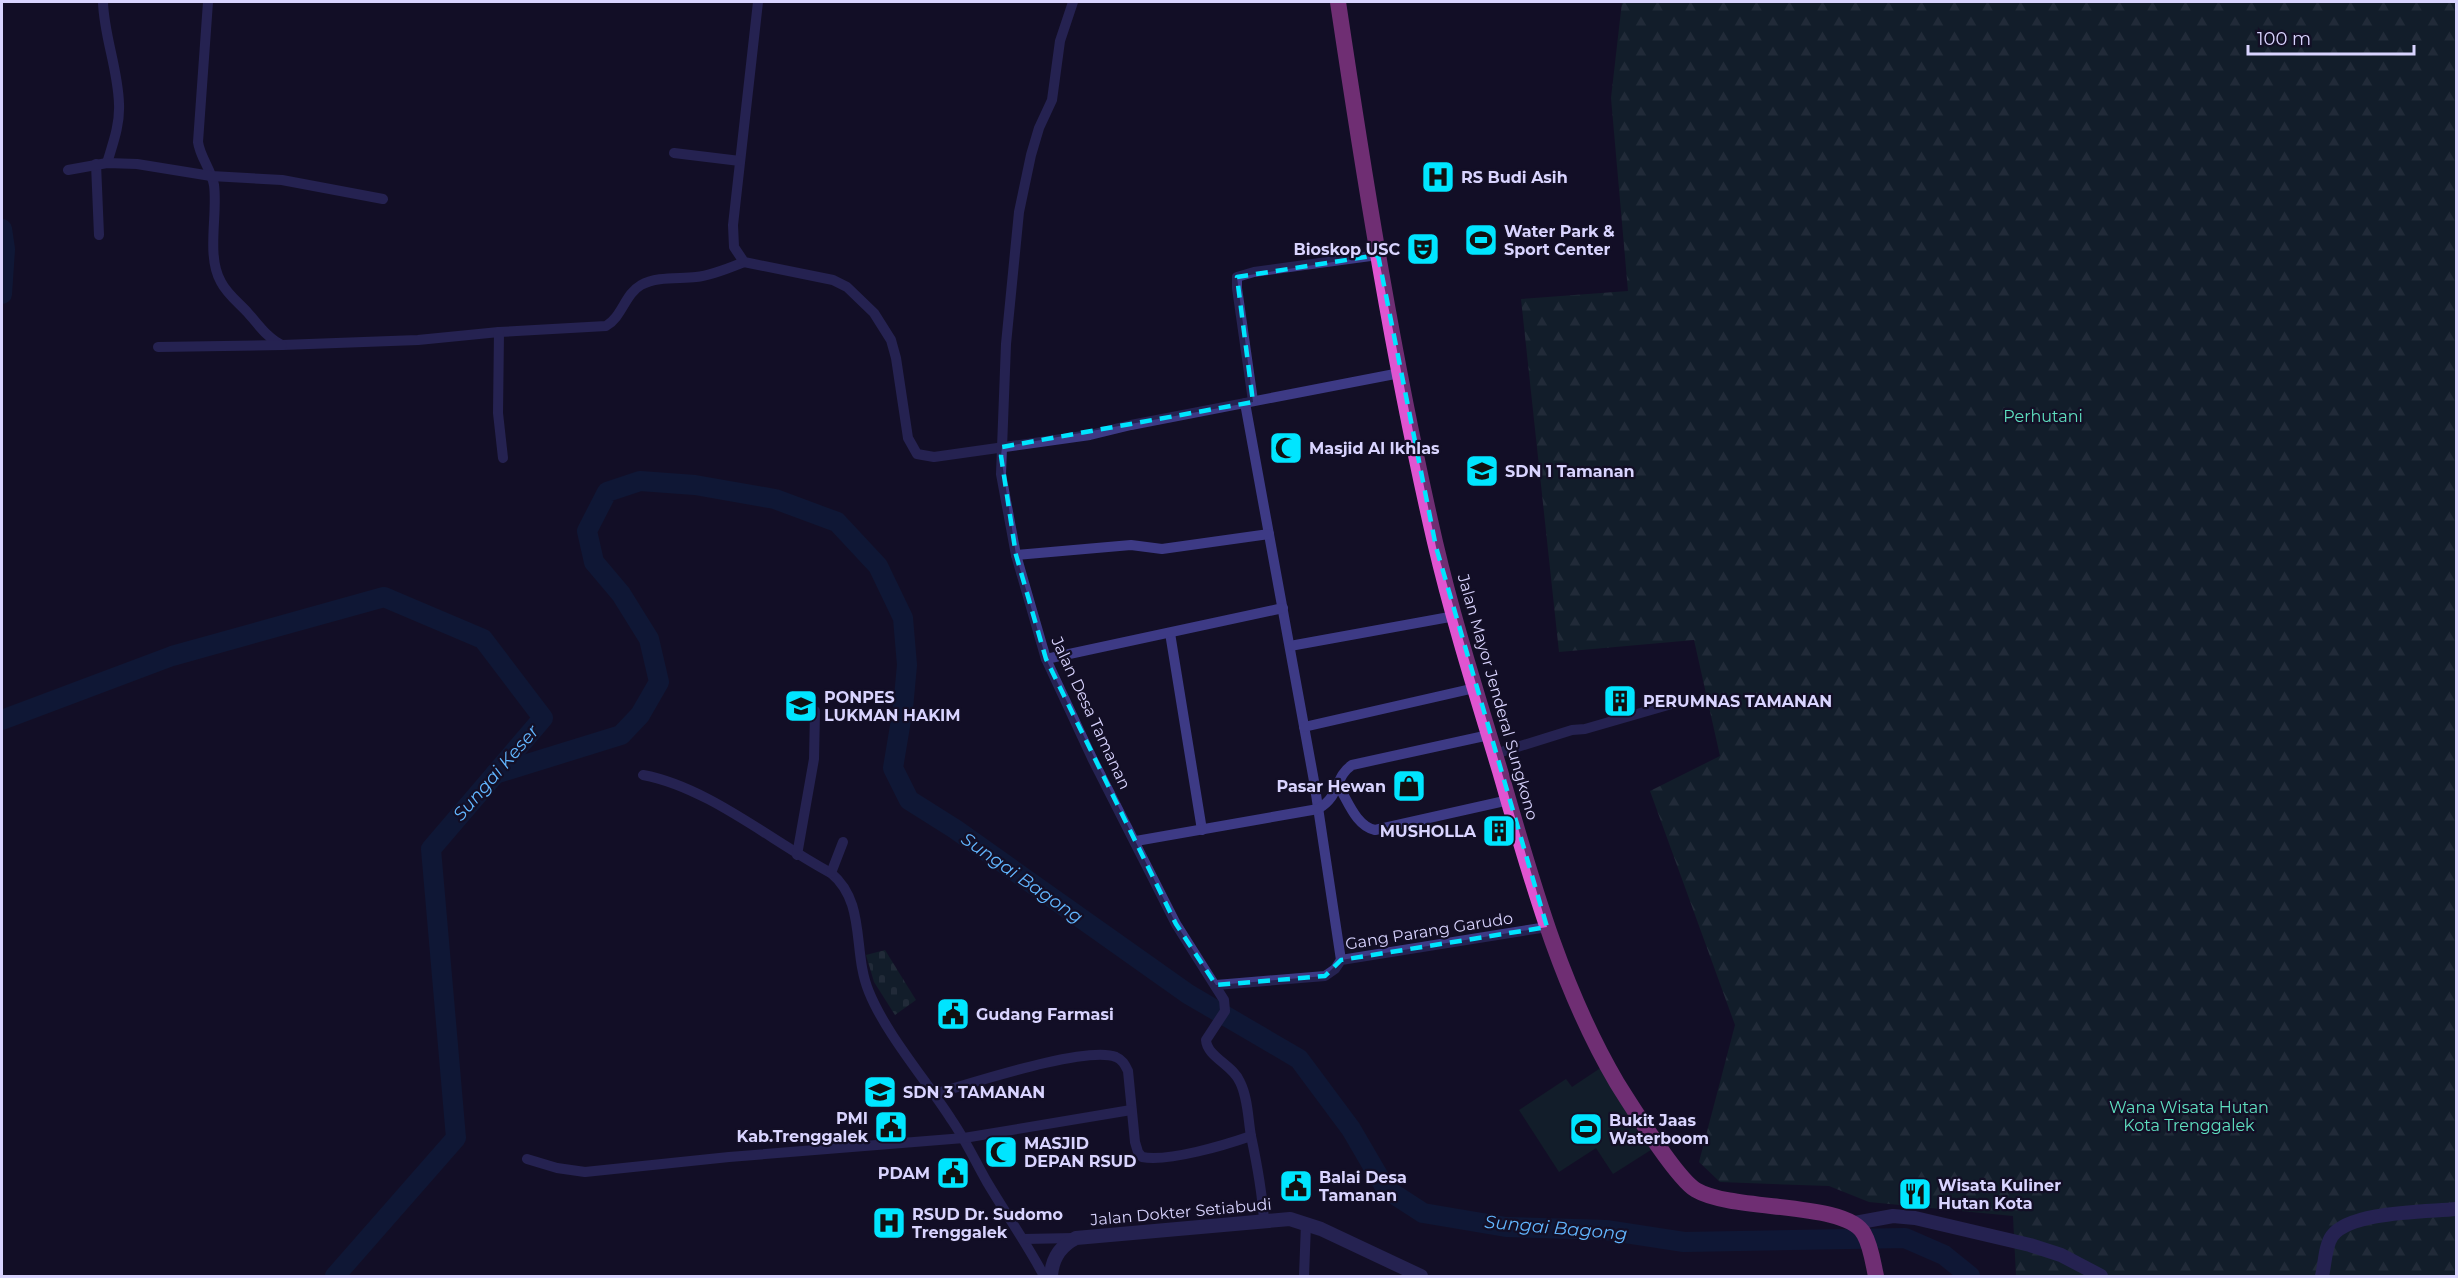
<svg xmlns="http://www.w3.org/2000/svg" width="2458" height="1278" viewBox="0 0 2458 1278" font-family="Montserrat,sans-serif">
  <style>
    .forest { fill: url(#forest-firs) }
    .cemetery { fill: url(#cemetery-stones) }
    .pitch { fill: #12302f }
    .lines { fill: none; stroke-linecap: round; stroke-linejoin: round }
    .river { stroke: #0c2248; stroke-width: 20 }
    .minor { stroke: #3d3a85; stroke-width: 10 }
    .tertiary { stroke: #3d3a85; stroke-width: 14 }
    .trunk { stroke: #e055d1; stroke-width: 16 }
    .marked { fill: none; stroke: #00e5ff; stroke-width: 4.5; stroke-dasharray: 12 8; stroke-linejoin: round }
    .labels { text-anchor: middle; dominant-baseline: central; stroke-width: 4.5; stroke-linejoin: round; paint-order: stroke }
    .poi-label { font-size: 16px; font-weight: bold; fill: #d9d4ff; stroke: #130f26; text-anchor: start }
    .park-label { font-size: 16px; fill: #5fe0c0; stroke: #130f26 }
    .street-label { font-size: 16px; fill: #d9d4ff; stroke: #130f26 }
    .water-label { font-size: 18px; font-style: italic; fill: #62b6ff; stroke: #130f26 }
  </style>
  <defs>
    <pattern id="forest-firs" width="22" height="20" patternUnits="userSpaceOnUse" patternTransform="scale(1.5)"><rect width="22" height="20" fill="#12302f"/><path d="M5 1l3.5 6h-7zM16 11l3.5 6h-7z" fill="#344d4e"/></pattern>
    <pattern id="cemetery-stones" width="16" height="16" patternUnits="userSpaceOnUse" patternTransform="scale(1.5)"><rect width="16" height="16" fill="#12302f"/><path d="M2 7V4a2 2 0 0 1 4 0v3zM10 15v-3a2 2 0 0 1 4 0v3z" fill="#344d4e"/></pattern>
  </defs>
  <rect width="100%" height="100%" fill="#130f26"/>
  <polygon class="forest" points="1622,2 2456,2 2456,1276 2016,1276 2013,1216 1869,1202 1829,1186 1720,1182 1699,1162 1735,1025 1650,791 1720,756 1694,640 1559,652 1521,299 1628,291 1611,98"/>
  <polygon class="cemetery" points="885,950 916,1000 895,1015 874,982 866,955"/>
  <polygon class="pitch" points="1602,1067 1654,1148 1613,1174 1596,1148 1559,1172 1519,1110 1566,1079 1572,1087"/>
  <g class="lines">
    <g class="river">
      <polyline points="2,229 5,249 2,294"/>
      <polyline points="2,720 172,656 384,597 483,639 543,718 431,849 456,1138 335,1276"/>
      <polyline points="495,774 621,735 640,715 659,682 649,639 621,594 594,562 587,531 607,492 640,481 695,485 775,499 837,522 878,566 903,618 907,665 903,708 893,768 909,800 955,829 1188,994 1299,1059 1351,1129 1386,1189 1423,1213 1506,1227 1606,1230 1684,1242 1905,1238 1944,1255 1970,1276"/>
    </g>
    <g class="minor">
      <path d="M103 2C104 36 118 69 119 104 120 125 113 143 107 163"/>
      <path d="M208 2 198 142C200 157 211 169 214 185 218 214 206 256 221 282 227 294 239 303 248 313 258 324 268 339 282 345L418 340 499 332 606 326C622 317 625 294 641 285 657 276 679 279 696 277 713 275 729 268 744 262"/>
      <polyline points="758,2 733,225 734,247 744,262 833,280 847,287 874,313 891,340 896,358 908,438 917,454 934,457 1090,435 1131,425 1400,373"/>
      <path d="M1073 2 1060 41 1052 100 1039 128 1031 155 1019 212 1006 344 1001 474 1016 555 1046 659 1092 758 1176 924 1224 1000 1225 1011 1206 1040C1207 1057 1233 1065 1240 1082 1248 1098 1248 1119 1251 1136 1257 1164 1262 1191 1264 1220"/>
      <polyline points="674,153 740,161"/>
      <polyline points="96,164 99,235"/>
      <polyline points="68,170 107,163 137,164 211,176 282,180 383,199"/>
      <polyline points="499,332 498,413 503,458"/>
      <polyline points="158,347 282,345"/>
      <polyline points="1253,401 1237,288 1237,277 1254,272 1378,255"/>
      <polyline points="1245,403 1314,781 1341,960"/>
      <polyline points="1016,555 1131,545 1162,549 1269,534"/>
      <polyline points="1170,633 1202,830"/>
      <polyline points="1290,646 1455,616"/>
      <polyline points="1046,659 1283,608"/>
      <polyline points="1304,727 1475,688"/>
      <polyline points="1495,754 1572,730 1585,729 1682,701"/>
      <path d="M643 775C708 787 771 841 831 873 867 903 852 952 869 992 886 1034 926 1080 951 1119 965 1139 975 1161 987 1182 1006 1214 1027 1244 1044 1276"/>
      <path d="M1338 785C1348 801 1356 826 1375 830L1509 800"/>
      <path d="M1136 841 1318 809C1341 796 1334 777 1352 765L1489 735"/>
      <polyline points="797,855 814,759 815,711"/>
      <polyline points="831,873 843,842"/>
      <polyline points="1216,985 1325,976 1335,969 1341,960 1547,927"/>
      <path d="M934 1094C970 1084 1086 1045 1116 1057 1123 1060 1125 1065 1128 1071L1135 1142 1138 1152 1142 1157C1169 1162 1225 1145 1251 1136"/>
      <polyline points="527,1159 557,1168 585,1172 729,1157 964,1138 1131,1110"/>
      <polyline points="1024,1239 1075,1238"/>
      <polyline points="1304,1276 1306,1224"/>
    </g>
    <g class="tertiary">
      <polyline points="1855,1223 1893,1216 1915,1218 2030,1245 2061,1255 2101,1276"/>
      <path d="M1051 1276C1052 1259 1060 1246 1076 1238L1290 1219 1321 1229 1421 1276"/>
      <path d="M2322 1276C2325 1264 2325 1246 2332 1236 2350 1211 2427 1212 2456 1209"/>
    </g>
    <path class="trunk" d="M1338 2C1365 183 1394 364 1435 542 1453 619 1477 695 1500 771 1531 878 1560 986 1617 1083 1631 1105 1676 1178 1696 1190 1733 1212 1847 1201 1864 1234 1871 1246 1873 1263 1876 1276"/>
  </g>
  <path d="M0 0H2458V1278H0ZM1378 255 1436 547 1547 927 1341 960 1325 976 1216 985 1176 924 1046 659 1016 555 1001 456 1002 447 1253 402 1237 277Z" fill="#130f26" fill-opacity=".55" fill-rule="evenodd"/>
  <path class="marked" d="M1378 255 1436 547 1547 927 1341 960 1325 976 1216 985 1176 924 1046 659 1016 555 1001 456 1002 447 1253 402 1237 277Z"/>
  <defs>
    <symbol id="hospital-square" viewBox="-11 -11 22 22"><rect x="-9" y="-9" width="18" height="18" rx="4" fill="#00e5ff" stroke="#130f26"/><path d="M-5-5h3v3.5h4V-5h3V5h-3V1.5h-4V5h-3Z" fill="#111"/></symbol>
    <symbol id="stadium-square" viewBox="-11 -11 22 22"><rect x="-9" y="-9" width="18" height="18" rx="4" fill="#00e5ff" stroke="#130f26"/><path d="M0-5a6.5 5 0 1 0 0 10a6.5 5 0 1 0 0-10ZM-3.5-1.8h7v3.6h-7Z" fill="#111"/></symbol>
    <symbol id="theatre-square" viewBox="-11 -11 22 22"><rect x="-9" y="-9" width="18" height="18" rx="4" fill="#00e5ff" stroke="#130f26"/><path d="M-5-5.5Q0-4 5-5.5V0Q5 5 0 6Q-5 5-5 0ZM-3.3-2.5H-1v1.5H-3.3ZM1-2.5H3.3v1.5H1ZM-2.8 1Q0 5.5 2.8 1Z" fill="#111"/></symbol>
    <symbol id="mosque-square" viewBox="-11 -11 22 22"><rect x="-9" y="-9" width="18" height="18" rx="4" fill="#00e5ff" stroke="#130f26"/><path d="M3.5-4.9A6 6 0 1 0 3.5 4.9A5 5 0 1 1 3.5-4.9Z" fill="#111"/></symbol>
    <symbol id="school-square" viewBox="-11 -11 22 22"><rect x="-9" y="-9" width="18" height="18" rx="4" fill="#00e5ff" stroke="#130f26"/><path d="M0-5L7-2L0 1L-7-2ZM-4 1L0 2.5L4 1V4Q0 6-4 4Z" fill="#111"/></symbol>
    <symbol id="building-square" viewBox="-11 -11 22 22"><rect x="-9" y="-9" width="18" height="18" rx="4" fill="#00e5ff" stroke="#130f26"/><path d="M-4-6H4V6H1V3H-1V6H-4ZM-2.5-4.3h1.7v1.8h-1.7ZM.8-4.3h1.7v1.8H.8ZM-2.5-1h1.7V.8h-1.7ZM.8-1h1.7V.8H.8Z" fill="#111"/></symbol>
    <symbol id="shop-square" viewBox="-11 -11 22 22"><rect x="-9" y="-9" width="18" height="18" rx="4" fill="#00e5ff" stroke="#130f26"/><path d="M-5-2.5h2.3a2.7 3.5 0 0 1 5.4 0H5L5.5 6h-11ZM-1.5-2.5h3a1.5 2.3 0 0 0-3 0Z" fill="#111"/></symbol>
    <symbol id="civic-square" viewBox="-11 -11 22 22"><rect x="-9" y="-9" width="18" height="18" rx="4" fill="#00e5ff" stroke="#130f26"/><path d="M-.6-6.5H3V-4.5H.6V-3L4-1V1h2V6H-6V1h2V-1L-.6-3ZM-1.2 2.5V6h2.4V2.5Z" fill="#111"/></symbol>
    <symbol id="restaurant-square" viewBox="-11 -11 22 22"><rect x="-9" y="-9" width="18" height="18" rx="4" fill="#00e5ff" stroke="#130f26"/><path d="M-5-6h1v4h1v-4h1v4h1v-4h1v5L-1.5 .5V6h-2V.5L-5-1ZM5-6V6H3V1.5H1.5Q1.5-4 5-6Z" fill="#111"/></symbol>
  </defs>
  <g fill-rule="evenodd">
    <use href="#hospital-square" x="1419" y="158" width="38" height="38"/>
    <use href="#stadium-square" x="1462" y="221" width="38" height="38"/>
    <use href="#theatre-square" x="1404" y="230" width="38" height="38"/>
    <use href="#mosque-square" x="1267" y="429" width="38" height="38"/>
    <use href="#school-square" x="1463" y="452" width="38" height="38"/>
    <use href="#building-square" x="1601" y="682" width="38" height="38"/>
    <use href="#school-square" x="782" y="687" width="38" height="38"/>
    <use href="#shop-square" x="1390" y="767" width="38" height="38"/>
    <use href="#building-square" x="1480" y="812" width="38" height="38"/>
    <use href="#civic-square" x="934" y="995" width="38" height="38"/>
    <use href="#school-square" x="861" y="1073" width="38" height="38"/>
    <use href="#civic-square" x="872" y="1108" width="38" height="38"/>
    <use href="#stadium-square" x="1567" y="1110" width="38" height="38"/>
    <use href="#mosque-square" x="982" y="1133" width="38" height="38"/>
    <use href="#civic-square" x="934" y="1154" width="38" height="38"/>
    <use href="#civic-square" x="1277" y="1167" width="38" height="38"/>
    <use href="#restaurant-square" x="1896" y="1175" width="38" height="38"/>
    <use href="#hospital-square" x="870" y="1204" width="38" height="38"/>
  </g>
  <g class="labels">
    <g class="poi-label">
      <text x="1461" y="177">RS Budi Asih</text>
      <text x="1504" y="231">Water Park &amp;<tspan x="1504" dy="18">Sport Center</tspan></text>
      <text x="1400" y="249" text-anchor="end">Bioskop USC</text>
      <text x="1309" y="448">Masjid Al Ikhlas</text>
      <text x="1505" y="471">SDN 1 Tamanan</text>
      <text x="824" y="697">PONPES<tspan x="824" dy="18">LUKMAN HAKIM</tspan></text>
      <text x="1643" y="701">PERUMNAS TAMANAN</text>
      <text x="1386" y="786" text-anchor="end">Pasar Hewan</text>
      <text x="1476" y="831" text-anchor="end">MUSHOLLA</text>
      <text x="976" y="1014">Gudang Farmasi</text>
      <text x="903" y="1092">SDN 3 TAMANAN</text>
      <text x="868" y="1118" text-anchor="end">PMI<tspan x="868" dy="18">Kab.Trenggalek</tspan></text>
      <text x="1609" y="1120">Bukit Jaas<tspan x="1609" dy="18">Waterboom</tspan></text>
      <text x="1024" y="1143">MASJID<tspan x="1024" dy="18">DEPAN RSUD</tspan></text>
      <text x="930" y="1173" text-anchor="end">PDAM</text>
      <text x="1319" y="1177">Balai Desa<tspan x="1319" dy="18">Tamanan</tspan></text>
      <text x="1938" y="1185">Wisata Kuliner<tspan x="1938" dy="18">Hutan Kota</tspan></text>
      <text x="912" y="1214">RSUD Dr. Sudomo<tspan x="912" dy="18">Trenggalek</tspan></text>
    </g>
    <g class="park-label">
      <text x="2043" y="416">Perhutani</text>
      <text x="2189" y="1107">Wana Wisata Hutan<tspan x="2189" dy="18">Kota Trenggalek</tspan></text>
    </g>
    <g class="street-label">
      <text transform="translate(1498 697) rotate(74)">Jalan Mayor Jenderal Sungkono</text>
      <text transform="translate(1091 713) rotate(65)">Jalan Desa Tamanan</text>
      <text transform="translate(1429 931) rotate(-9)">Gang Parang Garudo</text>
      <text transform="translate(1181 1212) rotate(-5)">Jalan Dokter Setiabudi</text>
    </g>
    <g class="water-label">
      <text transform="translate(496 773) rotate(-49)">Sungai Keser</text>
      <text transform="translate(1022 878) rotate(35)">Sungai Bagong</text>
      <text transform="translate(1556 1228) rotate(5)">Sungai Bagong</text>
    </g>
  </g>
  <rect width="2458" height="1278" fill="none" stroke="#d9d4ff" stroke-width="6"/>
  <path d="M2248 45v9h166v-9" fill="none" stroke="#d9d4ff" stroke-width="3"/>
  <text x="2257" y="45" font-size="18" fill="#d9d4ff" stroke="#130f26" stroke-width="4.5" paint-order="stroke">100 m</text>
</svg>
